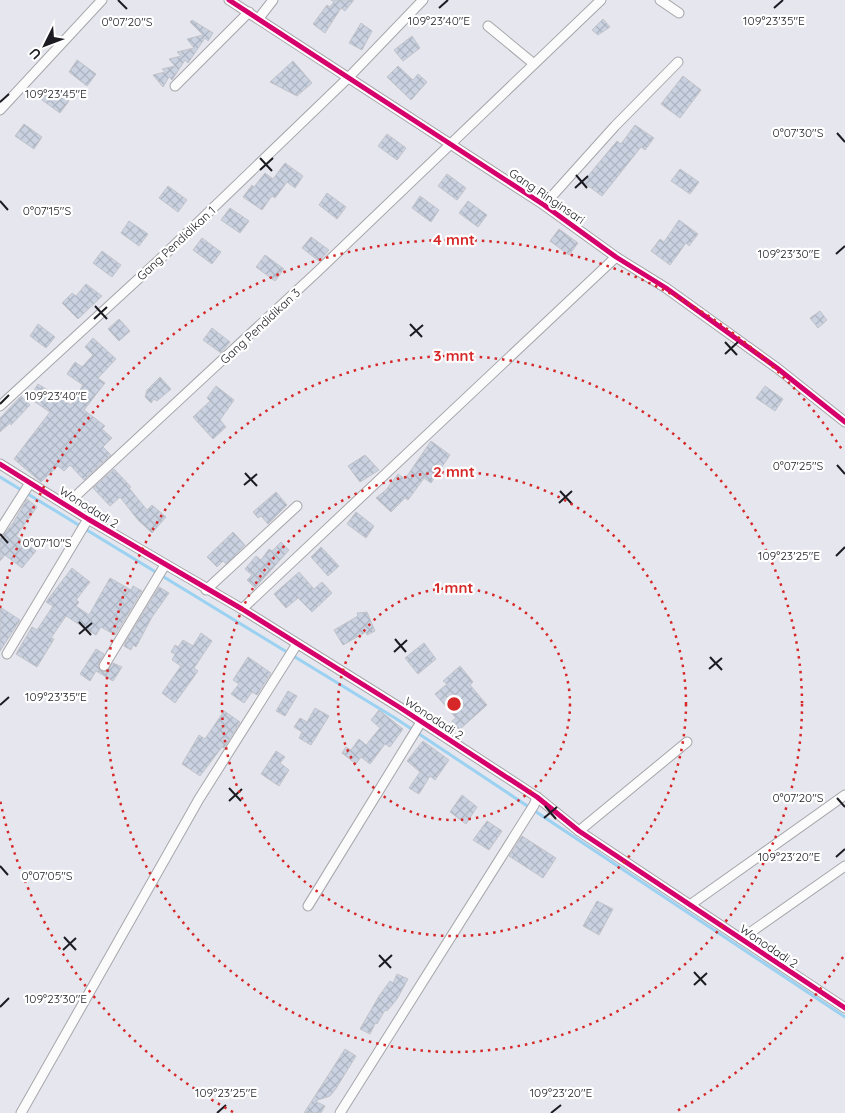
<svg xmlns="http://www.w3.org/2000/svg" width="845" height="1113" viewBox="0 0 845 1113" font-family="Quicksand,sans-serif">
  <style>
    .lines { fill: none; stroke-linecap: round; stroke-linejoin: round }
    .stream { stroke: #9bd1f1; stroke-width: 3 }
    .building { fill: url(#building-cross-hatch); stroke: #c3c4ca }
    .minor-casing { stroke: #a6a6ab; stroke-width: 11 }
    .minor { stroke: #fbfbfc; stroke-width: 9 }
    .cycleway-casing { stroke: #fff; stroke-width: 8 }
    .cycleway { stroke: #d6006c; stroke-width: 5 }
    .ticks { fill: none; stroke: #1b1b21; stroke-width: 2 }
    .ring { fill: none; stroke: #d62828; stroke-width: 2.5; stroke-dasharray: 2.5 5 }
    .labels { text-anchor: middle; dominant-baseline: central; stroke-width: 4.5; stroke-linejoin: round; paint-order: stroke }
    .street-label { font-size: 12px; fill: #1b1b21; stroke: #fff }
    .ticks-label { font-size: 12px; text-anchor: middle; fill: #1b1b21; stroke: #fff; stroke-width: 4.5; stroke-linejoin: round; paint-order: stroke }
    .centre { fill: #d62828; stroke: #fff; stroke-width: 2.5 }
    .ring-label { font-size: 15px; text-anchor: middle; font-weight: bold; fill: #d62828; stroke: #fff; stroke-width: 4.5; stroke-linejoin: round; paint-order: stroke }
  </style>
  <defs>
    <pattern id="building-cross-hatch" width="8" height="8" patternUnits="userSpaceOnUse" patternTransform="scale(1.25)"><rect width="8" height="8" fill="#cad2e1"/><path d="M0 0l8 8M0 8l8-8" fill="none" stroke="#adb4c1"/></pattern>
  </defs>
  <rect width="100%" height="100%" fill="#e6e6ee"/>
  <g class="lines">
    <polyline class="stream" points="0,477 395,718 845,1017"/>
  </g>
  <g class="building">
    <polygon points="331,0 354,0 345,11 341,8 325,33 313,24 327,5 330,7 334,2"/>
    <polygon points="603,19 610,27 598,35 592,30"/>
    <polygon points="192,20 213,33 208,41 205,38 188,63 185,60 172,80 169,77 163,87 153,75 165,72 162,69 175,66 169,59 181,56 177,52 194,48 187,39 203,35 190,22"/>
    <polygon points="361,23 372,31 362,50 349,43"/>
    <polygon points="412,36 420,48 403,61 394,50"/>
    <polygon points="77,60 96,74 87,86 69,72"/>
    <polygon points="293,61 312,83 297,96 270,82"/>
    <polygon points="398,66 413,80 418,74 427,82 411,100 387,77"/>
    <polygon points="683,76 701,90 680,118 661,104"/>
    <polygon points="50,88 69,101 60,113 42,100"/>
    <polygon points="24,124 42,137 34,149 15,136"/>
    <polygon points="635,125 654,138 645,150 641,147 602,196 583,182 617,141 621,144"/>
    <polygon points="387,134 406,148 397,160 378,146"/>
    <polygon points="285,163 303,176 295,188 287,182 275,198 272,196 262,210 243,197 252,185 254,187 265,173 273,179"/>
    <polygon points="680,169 699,182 690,194 671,181"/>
    <polygon points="447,174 466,188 457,200 438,186"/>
    <polygon points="168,186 187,200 178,212 159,198"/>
    <polygon points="327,193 346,207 337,219 319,205"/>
    <polygon points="420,196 439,210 431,222 412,208"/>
    <polygon points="468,201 487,215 478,227 459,213"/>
    <polygon points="230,208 249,221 240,233 221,220"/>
    <polygon points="679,220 698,234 689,246 686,243 670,265 651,251 660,239 664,242"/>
    <polygon points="129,221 148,234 139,246 121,233"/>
    <polygon points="559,229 578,243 569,255 550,241"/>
    <polygon points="311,237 329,250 319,261 302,248"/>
    <polygon points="202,238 221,252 212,264 193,250"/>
    <polygon points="102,251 121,265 112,277 93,263"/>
    <polygon points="265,255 284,269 275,281 256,267"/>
    <polygon points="86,284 102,296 78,319 62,303 72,293 76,296"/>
    <polygon points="820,311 827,320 818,328 810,318"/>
    <polygon points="119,319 130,331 119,341 108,329"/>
    <polygon points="38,324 55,337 46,348 30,336"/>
    <polygon points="212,328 230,342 221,353 203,340"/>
    <polygon points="93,338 116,359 98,378 105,383 84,410 105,426 102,429 112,438 103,447 111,455 84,480 70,465 64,471 58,466 41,482 14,459 50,412 29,398 38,384 71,405 83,385 67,374 75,362 82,367 93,355 85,347"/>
    <polygon points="160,377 171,389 157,401 154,399 151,403 145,397 147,390"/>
    <polygon points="216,386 234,400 220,420 226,427 213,439 193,417 210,401 207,398"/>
    <polygon points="765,386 783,399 775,411 756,398"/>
    <polygon points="21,396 30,405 11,425 10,423 0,432 0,418"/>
    <polygon points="431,441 450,455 431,483 424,478 408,500 405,498 391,512 376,498 386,490 398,474 405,479"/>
    <polygon points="365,455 379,470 360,482 348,466"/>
    <polygon points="114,469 131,487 129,488 147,510 152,505 166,517 152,533 138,520 120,497 110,506 93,488"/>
    <polygon points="276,492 287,505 268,524 261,516 258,518 253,512"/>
    <polygon points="27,499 37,507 16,536 36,551 22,568 5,555 0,561 0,539 13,523"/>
    <polygon points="356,512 374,526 366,538 347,524"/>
    <polygon points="233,532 245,545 226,564 223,561 217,567 207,557"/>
    <polygon points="281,542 289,550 255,588 247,580 252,575 245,569 256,556 261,560 269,549 272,551"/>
    <polygon points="321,547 339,566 328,576 311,557"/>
    <polygon points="72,568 90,582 76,600 79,602 76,606 89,615 110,578 131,590 133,586 142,591 115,635 101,627 96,635 66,616 51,638 54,639 37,667 16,654 32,627 37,630 53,606 46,602"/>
    <polygon points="299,572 314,589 322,582 332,593 312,612 298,598 286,608 274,594"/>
    <polygon points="159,587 169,593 152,617 136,647 133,645 131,650 124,646 126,641"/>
    <polygon points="0,607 20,620 0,651"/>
    <polygon points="367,612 375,631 367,635 366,632 343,645 334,630 358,616 357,613"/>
    <polygon points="201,633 212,641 194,668 198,671 175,703 162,693 181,666 172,660 175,654 171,652 175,645 178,647 183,640 193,646"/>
    <polygon points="424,643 436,659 418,674 405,658"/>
    <polygon points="96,649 104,654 98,665 100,671 107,671 113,663 122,667 113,681 96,671 90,681 80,674"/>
    <polygon points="248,657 271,673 257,695 252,692 244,703 231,694 239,684 233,680"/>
    <polygon points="460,666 473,682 470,685 487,705 459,730 452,721 456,718 435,694 447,684 443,681"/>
    <polygon points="288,691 297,696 285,716 276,711"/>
    <polygon points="315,708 329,716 311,745 299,738 302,732 294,727 300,718 307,722"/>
    <polygon points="379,710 403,729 390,747 385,744 370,764 361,757 356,764 342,753 346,747 351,750 359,739 366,745 380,728 371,720"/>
    <polygon points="224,711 240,722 224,748 222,747 200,776 182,764 199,735 205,739"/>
    <polygon points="423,741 449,760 435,780 430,776 419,794 409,788 420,772 407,761"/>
    <polygon points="276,751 285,757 280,763 289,770 279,786 261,774"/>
    <polygon points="462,795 477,807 466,824 450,812"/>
    <polygon points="487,821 502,831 489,850 473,840"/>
    <polygon points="522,836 556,858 543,878 509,856"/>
    <polygon points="597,901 613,909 599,935 583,926"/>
    <polygon points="397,974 408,979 397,999 387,1011 385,1010 377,1024 376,1022 370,1034 360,1029 379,996 390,981 393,983"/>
    <polygon points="345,1049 356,1056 335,1090 330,1096 315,1101 325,1106 321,1113 304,1113"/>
  </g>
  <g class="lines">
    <defs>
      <g id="minor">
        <polyline points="229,0 544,205 616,257 666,288 777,368 845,422"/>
        <polyline points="660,0 679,13"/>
        <polyline points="259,18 273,0"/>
        <polyline points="488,26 534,64"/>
        <polyline points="175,86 249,12"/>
        <polyline points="0,110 102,0"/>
        <polyline points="544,205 615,126 678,62"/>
        <polyline points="0,406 160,259 349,77 423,0"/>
        <polyline points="0,464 88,519 242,609 399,707 537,797 579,831 845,1008"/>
        <polyline points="67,504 317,272 601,0"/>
        <polyline points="0,530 30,483"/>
        <polyline points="206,590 297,506"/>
        <polyline points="242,609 616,257"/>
        <polyline points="7,654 88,519"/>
        <polyline points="104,666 165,565"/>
        <polyline points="579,831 687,742"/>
        <polyline points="690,905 845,795"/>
        <polyline points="308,906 421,722"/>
        <polyline points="741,939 845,866"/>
        <polyline points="21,1113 199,799 297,644"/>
        <polyline points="340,1113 534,805 537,797"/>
      </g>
    </defs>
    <use href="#minor" class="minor-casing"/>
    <use href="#minor" class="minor"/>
    <defs>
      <g id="cycleway">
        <polyline points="229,0 544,205 616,257 666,288 777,368 845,422"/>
        <polyline points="0,464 88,519 242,609 399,707 537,797 579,831 845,1008"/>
      </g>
    </defs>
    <use href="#cycleway" class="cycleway-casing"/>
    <use href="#cycleway" class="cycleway"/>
  </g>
  <path class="ticks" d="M118 0 127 9M439 8 448 0M774 8 783 0M0 102 9 94M837 133 845 142M260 158 272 171M260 170 273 158M576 175 587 188M575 188 588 176M0 201 8 210M836 254 845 246M95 306 107 319M94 319 107 307M410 324 422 337M410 336 423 325M725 342 737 355M725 354 738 342M0 404 9 395M837 465 845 474M245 473 257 486M244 485 257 474M560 491 572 504M559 503 572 491M0 534 8 543M836 556 845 547M79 622 91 635M79 634 92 623M395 639 406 652M394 652 407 640M710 657 722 670M709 669 722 658M0 705 9 697M229 788 241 801M837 798 845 807M229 801 242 789M545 806 556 819M544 818 557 807M836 857 845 849M0 866 8 875M64 937 76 950M63 950 76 938M379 955 391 968M379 967 392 955M694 972 706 985M694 985 707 973M0 1007 9 998M217 1113 226 1105M551 1113 561 1105"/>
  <g class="ring">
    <circle cx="454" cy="704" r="116"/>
    <circle cx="454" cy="704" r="232"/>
    <circle cx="454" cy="704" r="348"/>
    <path d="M843 957A464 464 0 0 1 675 1112M233 1112A464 464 0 0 1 0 800M0 608A464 464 0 0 1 843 451"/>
  </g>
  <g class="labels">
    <g class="street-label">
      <text transform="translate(547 196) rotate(34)">Gang Ringinsari</text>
      <text transform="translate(176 243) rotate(-43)">Gang Pendidikan 1</text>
      <text transform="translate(260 326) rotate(-43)">Gang Pendidikan 3</text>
      <text transform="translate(89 507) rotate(32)">Wonodadi 2</text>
      <text transform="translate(434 718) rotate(33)">Wonodadi 2</text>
      <text transform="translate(769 946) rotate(34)">Wonodadi 2</text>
    </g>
  </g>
  <g class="ticks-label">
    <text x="439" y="25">109°23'40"E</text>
    <text x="774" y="25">109°23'35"E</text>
    <text x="127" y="26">0°07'20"S</text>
    <text x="56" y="98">109°23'45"E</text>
    <text x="798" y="137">0°07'30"S</text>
    <text x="47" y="215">0°07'15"S</text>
    <text x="789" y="258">109°23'30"E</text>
    <text x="56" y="400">109°23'40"E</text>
    <text x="798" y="470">0°07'25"S</text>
    <text x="47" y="547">0°07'10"S</text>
    <text x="789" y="560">109°23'25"E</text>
    <text x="56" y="701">109°23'35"E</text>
    <text x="798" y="802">0°07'20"S</text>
    <text x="789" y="861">109°23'20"E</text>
    <text x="47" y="880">0°07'05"S</text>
    <text x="56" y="1003">109°23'30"E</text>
    <text x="226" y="1097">109°23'25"E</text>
    <text x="561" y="1097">109°23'20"E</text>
  </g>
  <circle cx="454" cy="704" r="8" class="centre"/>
  <g class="ring-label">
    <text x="454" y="245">4 mnt</text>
    <text x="454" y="361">3 mnt</text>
    <text x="454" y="477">2 mnt</text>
    <text x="454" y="593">1 mnt</text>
  </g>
  <g transform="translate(45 45) rotate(228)" stroke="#ffffff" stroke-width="4" paint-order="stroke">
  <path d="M0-4L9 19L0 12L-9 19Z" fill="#1b1b21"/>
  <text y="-8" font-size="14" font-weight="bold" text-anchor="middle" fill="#1b1b21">U</text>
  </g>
</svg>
